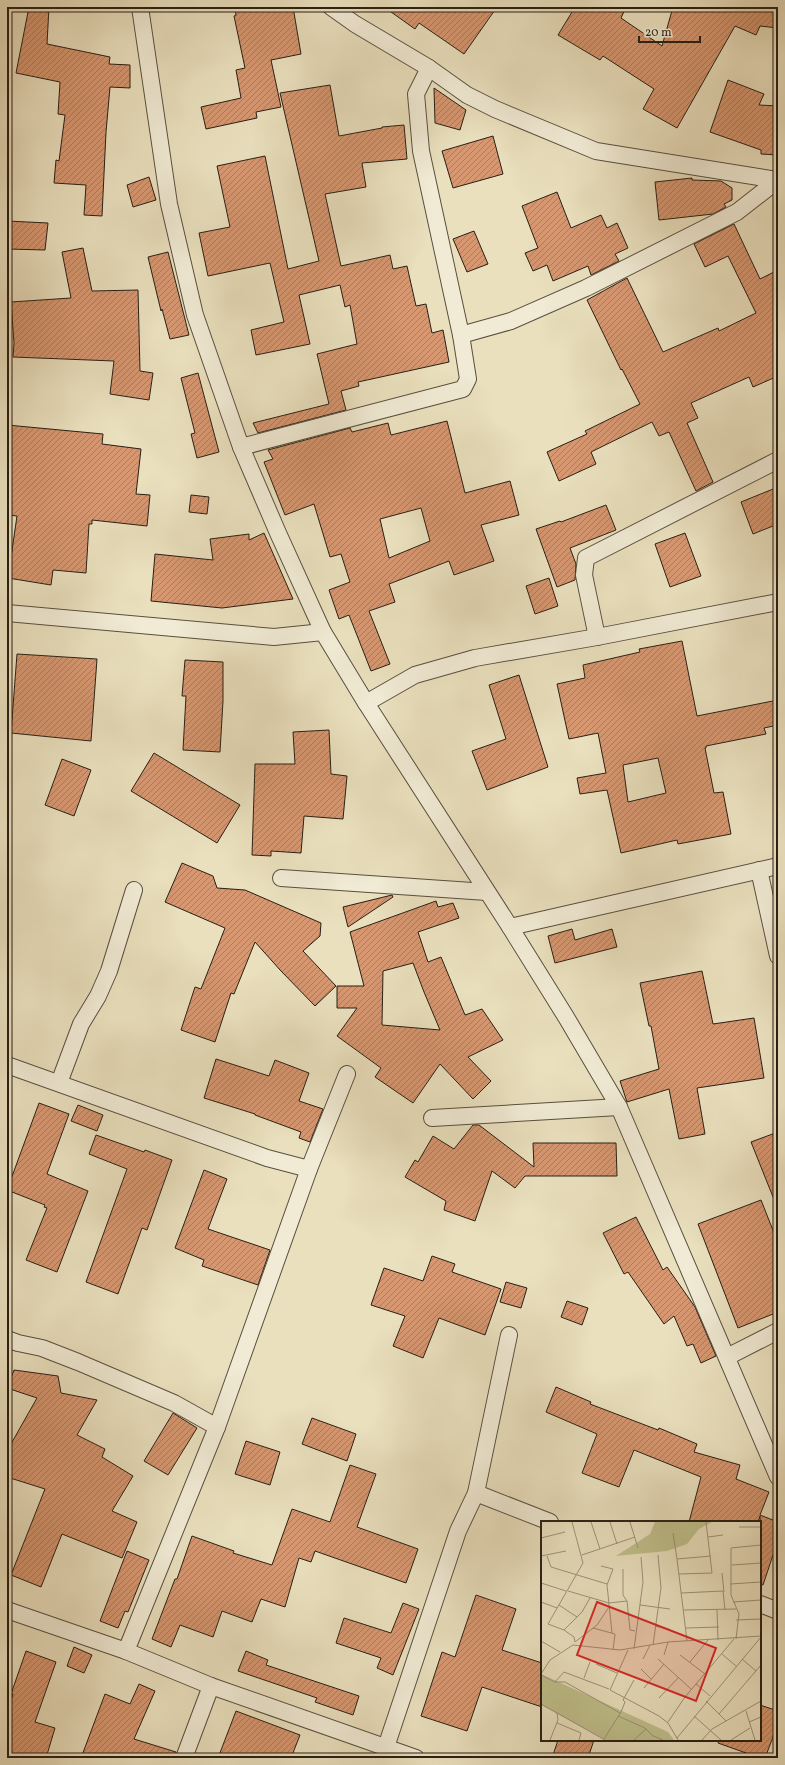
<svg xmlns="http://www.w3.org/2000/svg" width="785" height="1765" viewBox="0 0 785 1765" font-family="Vollkorn,serif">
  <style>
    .building { fill: url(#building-hatch); stroke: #281f15; fill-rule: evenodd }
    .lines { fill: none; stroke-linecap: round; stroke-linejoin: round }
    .minor-casing { stroke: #584f3f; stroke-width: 18 }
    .minor { stroke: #f1ebd5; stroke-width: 16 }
    .inset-road { fill: none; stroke: #9c937a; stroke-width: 1 }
    .view { fill: #d62828; fill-opacity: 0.15; stroke: #d62828; stroke-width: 2 }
    .inset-edge { fill: none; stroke: #281f15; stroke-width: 2 }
  </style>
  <defs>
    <pattern id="building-hatch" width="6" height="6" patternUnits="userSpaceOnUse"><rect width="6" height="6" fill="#d69771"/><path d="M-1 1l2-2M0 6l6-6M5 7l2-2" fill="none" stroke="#ae7b5c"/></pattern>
  </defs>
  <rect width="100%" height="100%" fill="#eae0be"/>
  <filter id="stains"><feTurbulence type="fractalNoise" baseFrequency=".005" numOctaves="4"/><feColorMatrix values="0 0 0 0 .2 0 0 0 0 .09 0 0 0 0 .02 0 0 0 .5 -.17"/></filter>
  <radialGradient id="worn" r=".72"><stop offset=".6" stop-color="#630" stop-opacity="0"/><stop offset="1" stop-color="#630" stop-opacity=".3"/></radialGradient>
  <g class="building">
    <polygon points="29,7 49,7 47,44 110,57 109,64 130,65 130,88 110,87 106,132 102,216 84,215 86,185 54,183 56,160 59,161 65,115 58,114 60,82 16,73"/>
    <polygon points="235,7 293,7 301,54 271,60 281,107 256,112 257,118 206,129 201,107 241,98 236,70 245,68 234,16 236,15"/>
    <polygon points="384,7 497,7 464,54 419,23 415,29"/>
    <polygon points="575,7 626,7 621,18 662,46 673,7 778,7 778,28 760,26 756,35 735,26 677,128 643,109 654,89 603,56 600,60 558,35"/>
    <polygon points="728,80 764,94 759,105 778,106 778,155 761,154 761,150 710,132"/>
    <polygon points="330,85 339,136 382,128 382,127 404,125 407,159 362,163 366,187 325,194 341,266 390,255 393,269 407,266 416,306 426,304 432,333 443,330 449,362 358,382 359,386 341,391 346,410 258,433 253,423 329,404 317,354 357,344 350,305 345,307 340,285 299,295 310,344 256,355 251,330 284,322 270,263 208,276 199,233 230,227 217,166 265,156 288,269 319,261 280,93"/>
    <polygon points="434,88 466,110 460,130 435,123"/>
    <polygon points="493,136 503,174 453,188 442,151"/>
    <polygon points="149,177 156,200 133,207 127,185"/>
    <polygon points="692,178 692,180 721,181 732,188 732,200 724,204 726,207 713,214 659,220 655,182"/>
    <polygon points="557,192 571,228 601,215 607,228 617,223 628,248 615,254 619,261 591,275 588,266 553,281 547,265 533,271 525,253 538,248 522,206"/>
    <polygon points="7,221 48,223 45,250 7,249"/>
    <polygon points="734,224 760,279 778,270 778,376 753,387 749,377 691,403 698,418 687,423 713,482 696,491 669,432 659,436 652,422 591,452 596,464 559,481 547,452 587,434 585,431 640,404 622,369 621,370 587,300 627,278 663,352 718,328 719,331 756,313 728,256 705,267 694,244"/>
    <polygon points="474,231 488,264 467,272 453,239"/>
    <polygon points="83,248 92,291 138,290 140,371 153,373 149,400 110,394 114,361 13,357 14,343 11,302 71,298 62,252"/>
    <polygon points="168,252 189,335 170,339 162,309 161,311 148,257"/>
    <polygon points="198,373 219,452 197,458 191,434 195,433 181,378"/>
    <path d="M447 421 465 493 510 481 519 515 481 525 494 561 454 575 449 561 389 584 395 602 369 611 390 664 371 671 349 615 339 619 329 590 350 582 341 554 330 557 314 504 285 515 264 462 273 459 268 450 350 428 352 432 388 423 391 435ZM421 508 430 541 389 558 380 519Z"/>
    <polygon points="7,425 103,434 102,444 141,449 136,494 150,495 147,526 92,520 92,524 89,524 86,573 53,570 51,585 8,578 17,516 7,515 10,478 7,477"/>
    <polygon points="778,487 778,524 753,534 741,502"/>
    <polygon points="191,495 209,497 207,514 189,512"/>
    <polygon points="606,505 616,530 570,548 576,564 575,580 557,587 536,529 560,521 561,522"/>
    <polygon points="264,533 293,599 222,608 151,601 155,554 213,560 210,539 249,534 249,540"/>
    <polygon points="685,533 701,576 670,587 655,544"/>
    <polygon points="549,578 558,606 535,614 526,586"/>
    <path d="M682 641 697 716 778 700V725L764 728 766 734 706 746V748H705L714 793 723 792 731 834 678 844 677 840 621 853 607 790 580 794 577 778 606 773 598 733 569 739 557 684 585 678 583 665 640 652 639 649ZM658 758 666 793 628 802 623 765Z"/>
    <polygon points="17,654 97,659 91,741 11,733"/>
    <polygon points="185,660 223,662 223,701 220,752 183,750 186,696 182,696"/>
    <polygon points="519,675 548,767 487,790 472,751 506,739 489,685"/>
    <polygon points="329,730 331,774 347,776 343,819 304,816 301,853 271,851 271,856 252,855 255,764 295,764 293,732"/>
    <polygon points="154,753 240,805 217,843 131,791"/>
    <polygon points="62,759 91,770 74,816 45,805"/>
    <polygon points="182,863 213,876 217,888 245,890 321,923 320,936 303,951 336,986 315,1006 281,971 255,942 234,994 231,993 215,1042 181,1030 195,987 201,989 225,928 165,902"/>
    <polygon points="392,895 393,897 348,927 343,907"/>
    <path d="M436 901 438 907 453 903 459 918 418 932 428 962 441 957 465 1015 482 1009 503 1040 468 1057 491 1081 473 1099 440 1064 413 1103 375 1077 381 1068 337 1036 357 1008H337V986H364L350 932ZM413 963 424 992 440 1030 382 1025 383 971Z"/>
    <polygon points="572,929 575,940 612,929 617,947 555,963 548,936"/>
    <polygon points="702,971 713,1024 754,1018 764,1078 697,1088 705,1134 679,1139 669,1089 627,1102 620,1081 659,1069 651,1026 649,1026 640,983"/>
    <polygon points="216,1059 269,1076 275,1060 309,1073 299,1101 323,1109 310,1142 299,1138 301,1132 255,1115 255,1114 204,1098"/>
    <polygon points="39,1103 69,1114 47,1174 88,1191 57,1272 26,1260 47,1208 44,1207 45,1205 7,1190"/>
    <polygon points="78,1105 103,1115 97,1131 71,1121"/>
    <polygon points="473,1125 479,1125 534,1167 533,1143 616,1143 617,1176 525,1176 515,1188 492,1171 475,1221 444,1210 446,1201 405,1177 415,1160 418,1162 433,1136 454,1149"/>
    <polygon points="778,1132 778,1207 777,1207 751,1142"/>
    <polygon points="96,1135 144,1152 145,1150 172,1160 147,1230 142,1228 118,1294 86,1282 127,1169 89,1154"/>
    <polygon points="204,1170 227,1179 208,1229 270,1250 258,1285 202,1266 204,1260 175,1248"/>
    <polygon points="761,1200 778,1243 778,1312 738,1328 698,1224"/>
    <polygon points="636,1217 663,1270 667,1267 695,1307 716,1356 701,1363 693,1344 687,1346 674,1316 664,1324 628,1272 624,1274 603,1233"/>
    <polygon points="432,1256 455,1264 452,1272 501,1289 485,1335 439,1318 423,1358 393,1346 405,1316 371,1305 384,1268 423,1281"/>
    <polygon points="506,1282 527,1288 521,1308 500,1302"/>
    <polygon points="567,1301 588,1308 582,1325 561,1317"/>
    <polygon points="14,1370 58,1376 61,1393 97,1400 77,1435 105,1449 102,1457 133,1476 112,1511 137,1522 122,1558 62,1534 41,1587 11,1575 45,1489 7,1477 7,1451 37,1398 7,1388"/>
    <polygon points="556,1387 591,1402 590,1404 658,1430 659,1428 697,1444 694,1452 740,1465 736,1479 769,1492 760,1515 778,1522 778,1540 763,1585 760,1584 760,1516 758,1522 689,1522 701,1477 634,1450 619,1487 582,1473 597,1434 546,1412"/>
    <polygon points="173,1413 197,1428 168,1475 144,1461"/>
    <polygon points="312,1418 356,1434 347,1461 302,1444"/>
    <polygon points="246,1441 280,1452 270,1485 235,1474"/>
    <polygon points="350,1465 376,1474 357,1527 418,1549 406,1583 315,1551 311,1562 299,1558 285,1607 261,1599 252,1622 222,1611 213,1637 180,1625 171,1647 152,1639 175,1579 177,1579 192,1536 234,1551 233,1553 272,1565 292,1509 330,1522"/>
    <polygon points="127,1551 149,1560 128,1612 125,1611 118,1628 100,1621"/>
    <polygon points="476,1595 516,1609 502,1650 542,1663 542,1707 482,1687 467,1731 421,1716 442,1652 455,1657"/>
    <polygon points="403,1603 419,1609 393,1675 377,1668 381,1658 336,1643 344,1618 391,1633"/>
    <polygon points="74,1647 92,1655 84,1673 67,1666"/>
    <polygon points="26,1651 56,1662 35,1722 55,1728 46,1758 7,1758 7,1713 13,1694 11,1694"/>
    <polygon points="246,1651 268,1660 266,1665 359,1696 353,1715 315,1702 317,1698 238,1671"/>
    <polygon points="139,1684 155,1691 134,1739 176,1752 175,1758 81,1758 105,1694 130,1704"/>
    <polygon points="760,1705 778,1711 778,1724 765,1758 760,1758 718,1743 719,1740 760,1740"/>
    <polygon points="236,1711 300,1735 291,1758 218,1758"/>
    <polygon points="558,1740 594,1740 588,1758 552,1758"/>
  </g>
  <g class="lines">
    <defs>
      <g id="minor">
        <polyline points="140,7 169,204 195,315 241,447 278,533 323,632 366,703 510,927 566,1017 619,1107 778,1477"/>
        <polyline points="331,7 355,24 429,68 467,95 495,109 596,151 777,180"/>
        <polyline points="461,335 511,321 586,288 737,212 778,180"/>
        <polyline points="241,447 463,389 468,379 461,335 421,151 416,94 429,68"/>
        <polyline points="7,613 274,637 323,632"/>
        <polyline points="597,637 584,575 586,558 778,460"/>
        <polyline points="366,703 415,675 475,658 597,637 778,602"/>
        <polyline points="759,870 778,956"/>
        <polyline points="281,878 487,892"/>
        <polyline points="510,927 778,866"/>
        <polyline points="7,1065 267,1158 309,1169"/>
        <polyline points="59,1083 81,1024 98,996 109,971 134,890"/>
        <polyline points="432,1118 619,1107"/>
        <polyline points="7,1339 18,1343 42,1348 78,1362 174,1403 217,1427"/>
        <polyline points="727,1357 778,1331"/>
        <polyline points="476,1493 550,1522"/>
        <polyline points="760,1604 778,1611"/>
        <polyline points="7,1610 126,1651 211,1686 416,1758"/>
        <polyline points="126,1651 217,1427 309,1169 347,1074"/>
        <polyline points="386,1747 458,1531 476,1493 509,1335"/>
        <polyline points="184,1758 211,1686"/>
      </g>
    </defs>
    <use href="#minor" class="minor-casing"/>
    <use href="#minor" class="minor"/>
  </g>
  <g transform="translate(541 1521)">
    <rect width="220" height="220" fill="#eae0be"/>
    <path d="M114 1H171L158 8 146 23 126 30 75 35 109 13ZM0 153 127 211 133 219H65L0 184Z" fill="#bfc08c"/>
    <path class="inset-road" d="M31 1 42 42 7 103 23 109 33 116 34 121M50 1 59 28M69 1 76 23M89 1 97 27M198 6H220M132 12 136 38M167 16 182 14M0 17 24 11M41 34 94 16M0 35 25 30M6 35 10 46 66 63M191 44 220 42M60 45 72 48 66 64 71 112M82 48V74L86 80 89 109 94 110M181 52 183 71M138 53 171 52 165 1M0 62 25 70M189 63 220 61M27 70 68 82 86 80M140 72 182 70 184 89M0 81 16 87M192 81 220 79M18 84 36 96M99 84 129 88M143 89 195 88M176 89 177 119M195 99 220 98M114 105 128 108M52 107 74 113 72 129M145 107 178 106M23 109 41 91 49 77M195 118 198 93 190 74V27L220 24M0 120 19 131M146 120 136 38 170 35M34 121 56 104 68 86M112 124 120 67 117 34M93 128 102 61 100 36M87 129 69 169 118 195 127 202 137 219M181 133 195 145M123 134 127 121M139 134 164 153M102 138 109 124M117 138 150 168M201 138 215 150M149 141 167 119M55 143 76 152M100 148 110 158M0 153 9 139 32 124 79 129 127 121 220 115M0 154 14 161H24L79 192M43 157 49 141M14 161 23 151 68 168M155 163 169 175M103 167 123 143M118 177 138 156M165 180 185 200M0 183 64 219M205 190 214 219M178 193 220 144M77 195 104 207 112 215 122 219M153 195 180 219M127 201 144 176 193 118M208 201 220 196M16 202 40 212 38 219M136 217 220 116M63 218 80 191 84 181 82 179 93 159M9 219 17 199 16 192M93 219 105 208M161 219 171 208 220 180M190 219 209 207"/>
    <path class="view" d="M56 81 175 127 155 180 36 134Z"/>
    <rect width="220" height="220" class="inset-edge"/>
  </g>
  <rect width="785" height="1765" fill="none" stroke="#eae0be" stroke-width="24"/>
  <rect x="8" y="8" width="769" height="1749" fill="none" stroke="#281f15" stroke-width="2"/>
  <rect x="12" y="12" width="761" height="1741" fill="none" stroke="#281f15"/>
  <path d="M639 36v6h61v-6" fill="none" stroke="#281f15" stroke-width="2"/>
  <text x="645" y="36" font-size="12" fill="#281f15" stroke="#f1ebd5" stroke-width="3" paint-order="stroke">20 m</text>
  <rect width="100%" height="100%" filter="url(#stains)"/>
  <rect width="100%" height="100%" fill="url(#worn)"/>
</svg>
